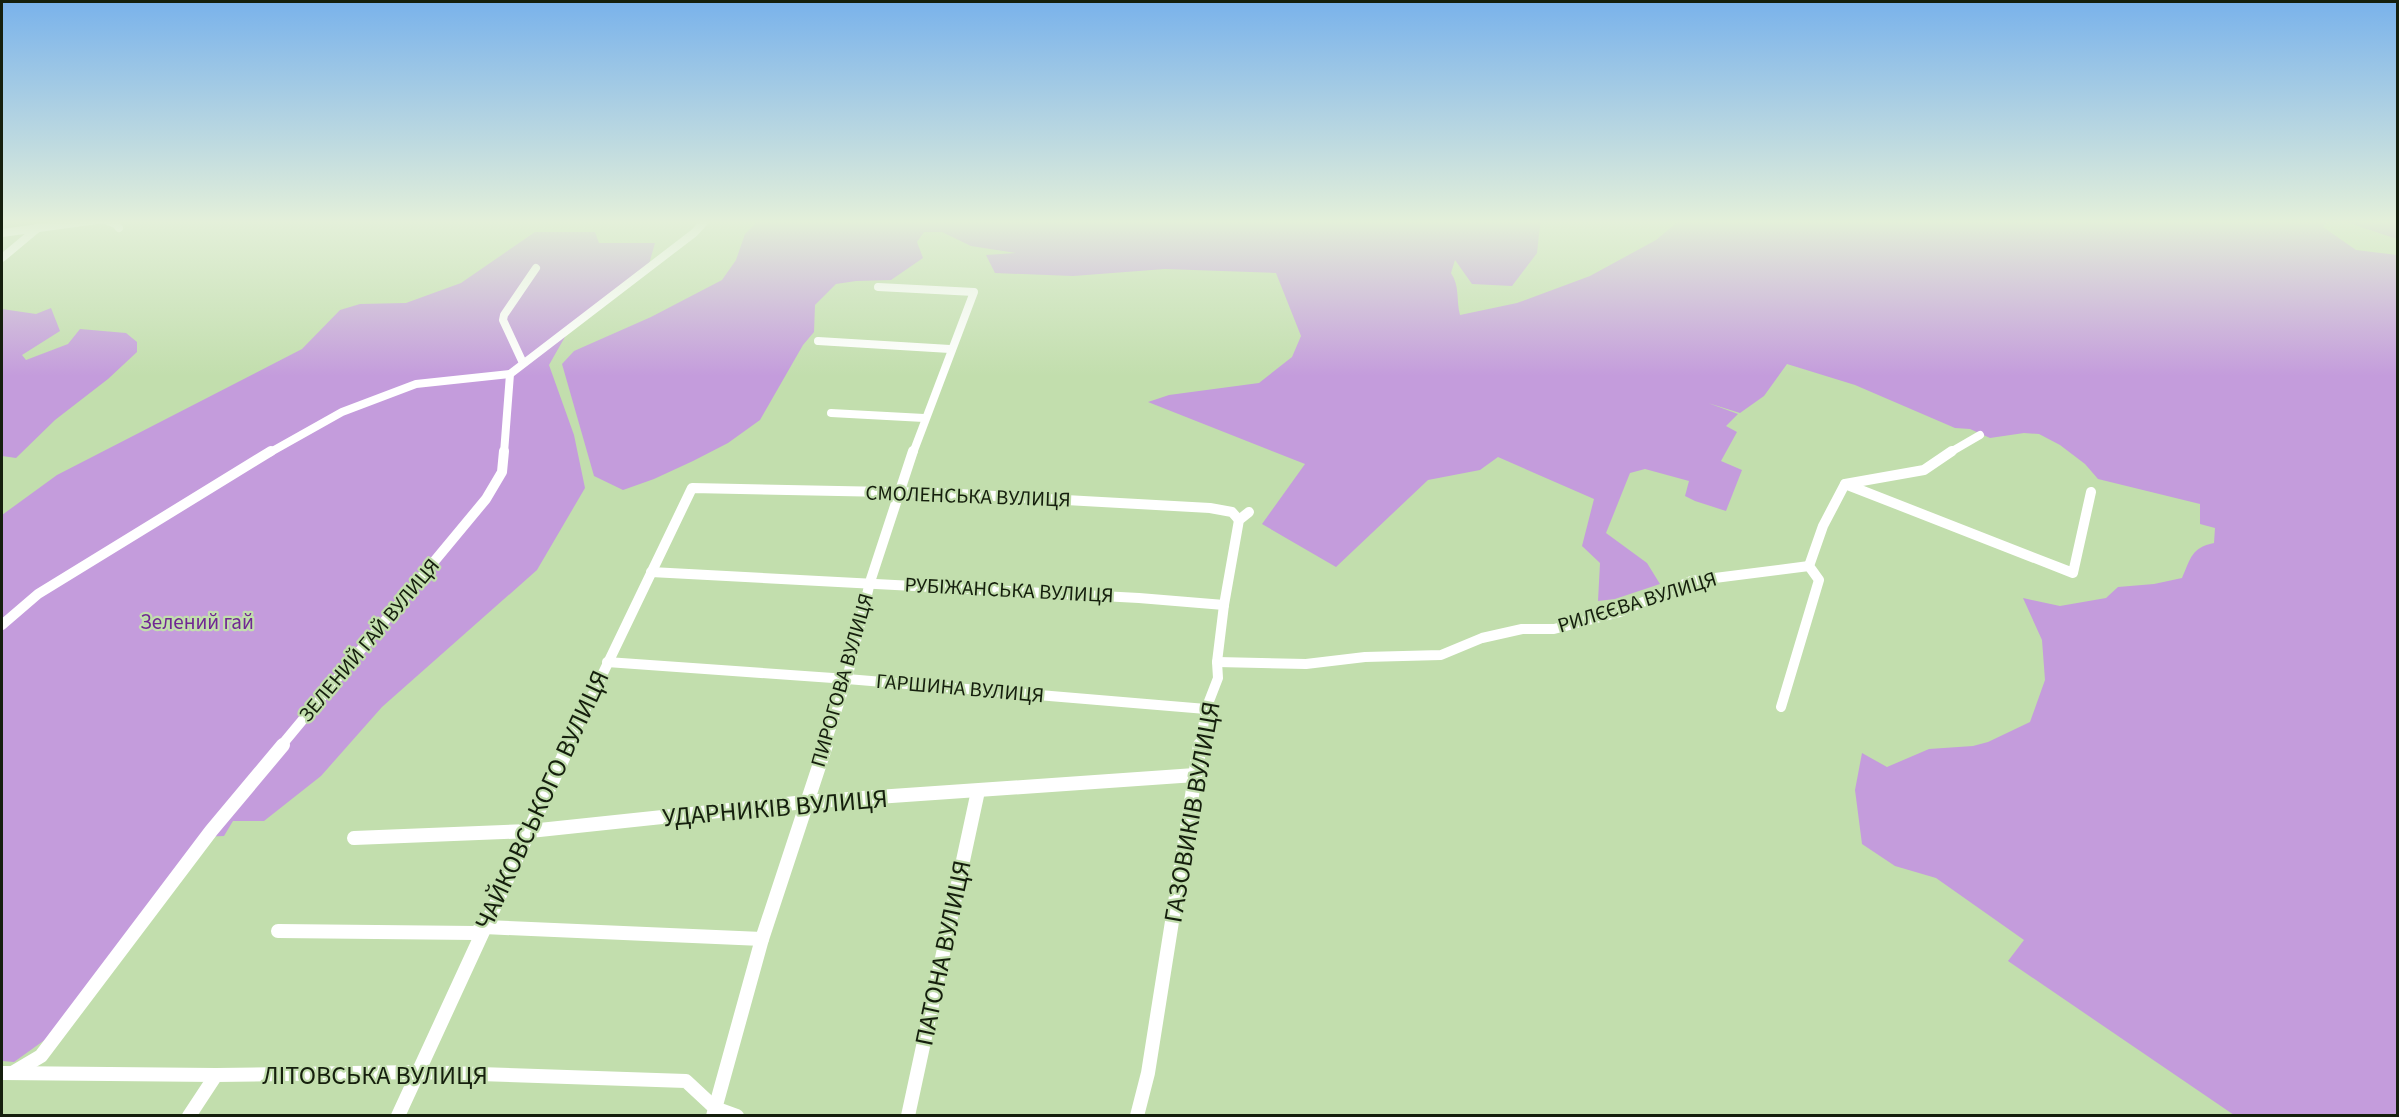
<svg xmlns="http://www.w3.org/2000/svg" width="2399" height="1117" viewBox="0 0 2399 1117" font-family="'Source Sans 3',sans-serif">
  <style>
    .green { fill: #c49cdc }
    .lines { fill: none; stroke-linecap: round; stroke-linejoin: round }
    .street-far2 { stroke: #fff; stroke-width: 8 }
    .street-far1 { stroke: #fff; stroke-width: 10 }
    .street { stroke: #fff; stroke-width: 14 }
    .labels { text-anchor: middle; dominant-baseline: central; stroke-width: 4.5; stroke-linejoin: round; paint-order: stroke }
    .street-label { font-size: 21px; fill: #151f0d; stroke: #c2dead }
    .park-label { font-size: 21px; fill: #702793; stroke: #c2dead }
    .near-street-label { font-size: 26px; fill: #151f0d; stroke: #c2dead }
  </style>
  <rect width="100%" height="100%" fill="#c2dead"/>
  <g class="green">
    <path d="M759 220H1543L1540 225 1537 253 1512 286 1472 284 1455 260 1451 273C1460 286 1456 300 1460 315L1517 303 1590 276 1656 240 1680 220H2328L2323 227 2356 250 2397 255V1115H2234L2008 961 2024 940 1936 878 1895 866 1862 844 1855 790 1862 753 1887 767 1929 749 1973 746 1988 742 2030 722 2045 680 2042 640 2023 598 2060 606 2106 598 2118 587 2154 584 2182 578C2191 558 2191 548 2214 543L2215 528 2200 524V504L2098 479 2085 464 2060 445 2039 434 2024 433 1990 438 1970 429 1955 428 1855 385 1787 364 1764 396 1740 413 1708 403 1738 414 1726 426 1737 432 1721 461 1742 470 1726 511 1695 501 1685 496 1689 481 1645 469 1630 473 1606 533 1647 563 1660 584 1615 599 1598 601 1600 563 1582 546 1594 499 1498 457 1480 470 1428 480 1336 567 1262 524 1305 464 1148 402 1169 395 1259 383 1292 357 1301 336 1276 273 1165 269 1073 276 995 273 986 255 1016 253 971 246 942 232H924L917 242 923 258 891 280 856 281 836 284 815 305 814 332 803 345 760 420 728 443 693 461 654 479 623 490 594 476 562 364 574 351 651 317 722 280 736 260 745 234Z"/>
    <polygon points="2340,220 2397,220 2397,239"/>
    <polygon points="535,232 595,232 599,243 655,243 649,264 574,321 549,365 574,435 585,488 537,570 382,707 321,776 264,821 233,821 224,836 199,837 53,1034 14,1062 2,1061 2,515 57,475 302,349 340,310 360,304 406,303 461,283"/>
    <polygon points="51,308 60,331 22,355 26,360 68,344 80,329 126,333 137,342 137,352 108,379 55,420 16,458 2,456 2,309 36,314"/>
  </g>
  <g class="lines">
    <g class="street-far2">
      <polyline points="104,220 116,224 119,228"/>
      <polyline points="2,233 97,220"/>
      <polyline points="2,258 38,228"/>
      <polyline points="878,287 974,292 913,453"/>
      <polyline points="818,341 950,349"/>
      <polyline points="523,363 503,320 504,315 536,268"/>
      <polyline points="831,413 924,418"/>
      <polyline points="269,453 342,412 416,384 510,374"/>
      <polyline points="504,453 510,374 694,233 706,220"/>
      <polyline points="1949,453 1980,435"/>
    </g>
    <g class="street-far1">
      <polyline points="1845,484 2073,573 2091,492"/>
      <polyline points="651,572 1139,598 1224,605"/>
      <polyline points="2,625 38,594 271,451"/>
      <polyline points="607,662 847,679 1206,709"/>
      <polyline points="1217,662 1306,664 1365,657 1441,655 1482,638 1522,629 1554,629 1620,612 1691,581 1809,566"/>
      <polyline points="1781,707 1819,580 1809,566 1823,526 1845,484 1924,470 1952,451"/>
      <polyline points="281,746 486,499 502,472 504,451"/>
      <polyline points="568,746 692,488 940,493 1210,508 1232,512 1239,520"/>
      <polyline points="825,746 847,679 870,582 913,451"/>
      <polyline points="1200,746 1206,709 1218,678 1217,662 1224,605 1239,520 1249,512"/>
    </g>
    <g class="street">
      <polyline points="354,838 530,831 805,802 1195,775"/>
      <polyline points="278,931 475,933 484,927 762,939"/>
      <polyline points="14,1072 41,1056 211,831 283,745"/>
      <polyline points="2,1073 216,1075 417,1072 686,1081 715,1108 737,1116"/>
      <polyline points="189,1116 216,1075"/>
      <polyline points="398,1116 569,745"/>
      <polyline points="713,1116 762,939 826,745"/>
      <polyline points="908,1116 978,791"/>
      <polyline points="1137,1116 1148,1073 1200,745"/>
    </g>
  </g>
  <linearGradient id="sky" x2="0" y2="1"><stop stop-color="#79b2eb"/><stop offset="0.59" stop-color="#e4f0da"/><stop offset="1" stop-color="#e4f0da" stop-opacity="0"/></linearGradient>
  <rect width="2399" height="376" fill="url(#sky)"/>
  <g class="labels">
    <g class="street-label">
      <text transform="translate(968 496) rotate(2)">СМОЛЕНСЬКА ВУЛИЦЯ</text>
      <text transform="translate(1009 590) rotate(3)">РУБІЖАНСЬКА ВУЛИЦЯ</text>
      <text transform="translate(1637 602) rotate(-17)">РИЛЄЄВА ВУЛИЦЯ</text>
      <text transform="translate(369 640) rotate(-50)">ЗЕЛЕНИЙ ГАЙ ВУЛИЦЯ</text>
      <text transform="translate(842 680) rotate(-74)">ПИРОГОВА ВУЛИЦЯ</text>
      <text transform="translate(960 688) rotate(5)">ГАРШИНА ВУЛИЦЯ</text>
    </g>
    <g class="park-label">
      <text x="197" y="622">Зелений гай</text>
    </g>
    <g class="near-street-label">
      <text transform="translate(542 800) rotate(-65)">ЧАЙКОВСЬКОГО ВУЛИЦЯ</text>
      <text transform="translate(775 808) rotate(-5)">УДАРНИКІВ ВУЛИЦЯ</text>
      <text transform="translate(1192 812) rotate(-80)">ГАЗОВИКІВ ВУЛИЦЯ</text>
      <text transform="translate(943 953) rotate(-78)">ПАТОНА ВУЛИЦЯ</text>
      <text x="375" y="1075">ЛІТОВСЬКА ВУЛИЦЯ</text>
    </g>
  </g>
  <rect width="2399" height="1117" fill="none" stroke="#151f0d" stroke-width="6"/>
</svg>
